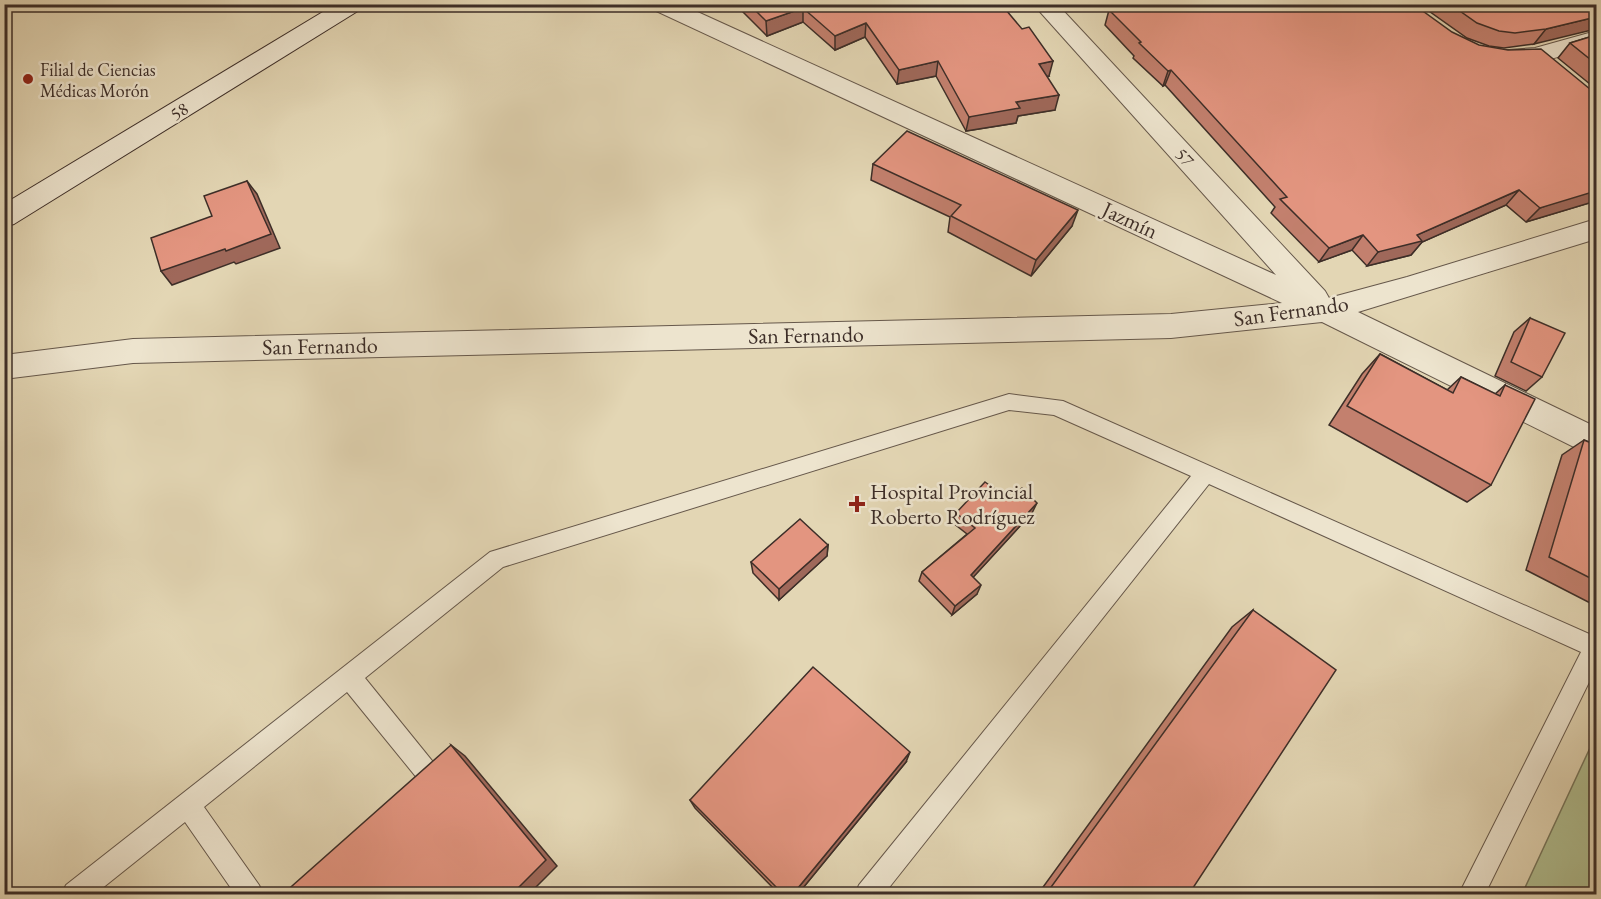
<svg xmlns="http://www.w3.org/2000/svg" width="1601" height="899" viewBox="0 0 1601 899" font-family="'EB Garamond',serif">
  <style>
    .green { fill: #b0be90; stroke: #76765c; stroke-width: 1.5 }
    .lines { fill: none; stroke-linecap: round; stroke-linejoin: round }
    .lane-casing { stroke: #66584b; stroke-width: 2 }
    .street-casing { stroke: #66584b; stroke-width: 2 }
    .secondary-casing { stroke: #3d2e28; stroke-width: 2 }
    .lane { fill: #ede4ce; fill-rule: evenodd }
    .street { fill: #ede4ce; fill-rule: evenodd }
    .secondary { fill: #ede4ce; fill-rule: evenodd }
    .wall { fill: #c3806e; stroke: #3d2e28; stroke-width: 1.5 }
    .shaded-wall { fill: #9f685a; stroke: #3d2e28; stroke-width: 1.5 }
    .building { fill: #e39580; stroke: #3d2e28; stroke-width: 1.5 }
    .poi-dot { fill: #8f2418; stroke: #ede4ce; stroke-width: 2 }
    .labels { text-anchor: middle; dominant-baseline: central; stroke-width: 5; stroke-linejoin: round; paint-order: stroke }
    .far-poi-label { font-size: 18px; fill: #3d2e28; stroke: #ede4ce; text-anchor: start }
    .far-street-label { font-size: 18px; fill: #3d2e28; stroke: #ede4ce }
    .street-label { font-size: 22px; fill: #3d2e28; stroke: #ede4ce }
    .poi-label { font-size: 22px; fill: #3d2e28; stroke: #ede4ce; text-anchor: start }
  </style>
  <rect width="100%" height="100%" fill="#e3d6b4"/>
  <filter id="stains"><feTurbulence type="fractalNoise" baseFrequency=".00333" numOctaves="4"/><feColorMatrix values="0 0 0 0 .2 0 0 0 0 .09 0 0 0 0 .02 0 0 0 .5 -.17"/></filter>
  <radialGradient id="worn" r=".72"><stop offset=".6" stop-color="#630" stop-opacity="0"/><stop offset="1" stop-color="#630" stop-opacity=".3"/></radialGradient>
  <polygon class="green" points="1596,735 1596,894 1522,894"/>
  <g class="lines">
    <defs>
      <polygon id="lane" points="1009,394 1063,401 1596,637 1596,668 1485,894 1459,894 1581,652 1209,484 884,894 855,894 859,885 1191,476 1054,415 1009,410 503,567 365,678 433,762 437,770 433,778 425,782 417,778 347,692 204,807 259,885 263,894 235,894 185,822 95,894 62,894 66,885 490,552"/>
      <g id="street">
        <polygon points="649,4 680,4 1276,275 1033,4 1057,4 1325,291 1329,298 1407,277 1596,219 1596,239 1358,312 1596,427 1596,456 1584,452 1322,322 1171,338 133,363 4,379 4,355 133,339 1171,314 1282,303 652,9"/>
        <path d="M1596 31V45C1564 55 1528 70 1494 61L1490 56 1494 51 1535 48Z"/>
      </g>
      <polygon id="secondary" points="336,4 364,4 361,9 14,224 4,227 4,204"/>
    </defs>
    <use href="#lane" class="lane-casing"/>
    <use href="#street" class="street-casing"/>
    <use href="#secondary" class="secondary-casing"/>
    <use href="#lane" class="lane"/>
    <use href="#street" class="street"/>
    <use href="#secondary" class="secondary"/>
  </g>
  <g class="wall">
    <polygon points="735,4 1001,4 1049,76 1047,76 1055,110 1018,116 1016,123 966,131 936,76 897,84 865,37 835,50 803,22 767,36"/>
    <polygon points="1419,4 1596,4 1534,44 1504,48 1489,46 1467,38"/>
    <polygon points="1109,10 1596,201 1526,222 1506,205 1422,242 1411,255 1367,266 1352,250 1319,262 1271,213 1275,207 1165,85 1163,86 1133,58 1134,56 1105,25"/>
    <polygon points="1596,35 1596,89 1558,58 1570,43"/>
    <polygon points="873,164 1072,226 1031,276 948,232 950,217 871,180"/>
    <polygon points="1530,318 1542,377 1526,391 1495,376 1514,332"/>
    <polygon points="1380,354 1447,390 1461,377 1495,394 1505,385 1491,485 1467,502 1329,425 1362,374"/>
    <polygon points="1584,440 1596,445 1596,606 1526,570 1562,455"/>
    <polygon points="1009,499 1032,513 973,577 977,594 952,615 919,581 922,572 967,534 953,523 956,513"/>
    <polygon points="828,545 827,556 779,600 753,573 751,562"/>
    <polygon points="1253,610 1189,894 1038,894 1232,627"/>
    <polygon points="906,762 798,894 779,894 695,808 690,800"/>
  </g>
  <g class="shaded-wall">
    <polygon points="803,8 803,22 767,36 766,21"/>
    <polygon points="1596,17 1596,29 1534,44 1546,29"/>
    <polygon points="866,23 865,37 835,50 835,36"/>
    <polygon points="938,61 936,76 897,84 899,70"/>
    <polygon points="1053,61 1049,76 1036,78 1039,64"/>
    <polygon points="1171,70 1165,85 1163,86 1168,71"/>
    <polygon points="1059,95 1055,110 1018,116 1016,123 966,131 969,117 1016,102"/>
    <polygon points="247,181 257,194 280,248 236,264 234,262 172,285 161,271"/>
    <polygon points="1596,186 1596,201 1526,222 1540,208"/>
    <polygon points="1519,190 1506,205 1422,242 1411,255 1367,266 1378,252"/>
    <polygon points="1078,210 1072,226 1031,276 1036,260"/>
    <polygon points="1363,235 1352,250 1319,262 1329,248"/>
    <polygon points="1037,503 1032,513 967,584 971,575"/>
    <polygon points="828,545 827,556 779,600 779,589"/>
    <polygon points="981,585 977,594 952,615 955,606"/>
    <polygon points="451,745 465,756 557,866 529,894 512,894"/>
    <polygon points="910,752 906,762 798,894 793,894"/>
  </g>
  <g class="building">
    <polygon points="749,4 1001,4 1022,29 1029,27 1053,61 1039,64 1059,95 1016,102 1020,108 969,117 938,61 899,70 866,23 835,36 803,8 766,21"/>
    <polygon points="1131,4 1413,4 1452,32 1479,45 1508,50 1541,49 1596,94 1596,191 1540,208 1519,190 1417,235 1422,241 1378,252 1363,235 1329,248 1280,199 1287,197 1171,70 1168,71 1139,43 1141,42 1109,10"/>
    <polygon points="1450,4 1596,4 1596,17 1546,29 1515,33 1499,31 1477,23"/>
    <polygon points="1596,35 1596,64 1570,43"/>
    <polygon points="907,131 1078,210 1036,260 951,216 961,205 873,164"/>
    <polygon points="247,181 271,234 226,251 225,249 161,271 151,238 212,216 204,196"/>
    <polygon points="1530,318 1565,333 1542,377 1511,362"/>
    <polygon points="1380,354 1453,393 1461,377 1500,396 1505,385 1535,399 1491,485 1347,406"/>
    <polygon points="1584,440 1596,445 1596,581 1549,557"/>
    <polygon points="985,482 1009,499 1022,488 1037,503 971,575 981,585 955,606 922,572 975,528 956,513"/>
    <polygon points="800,519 828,545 779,589 751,562"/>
    <polygon points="1253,610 1336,670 1189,894 1046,894"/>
    <polygon points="813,667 910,752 793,894 783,894 690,800"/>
    <polygon points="451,745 546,860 512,894 283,894"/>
  </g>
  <g class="poi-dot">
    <circle cx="28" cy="79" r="6"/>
    <path d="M854 495h6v6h6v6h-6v6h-6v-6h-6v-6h6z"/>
  </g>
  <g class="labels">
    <g class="far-poi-label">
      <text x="40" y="69">Filial de Ciencias<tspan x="40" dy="21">Médicas Morón</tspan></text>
    </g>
    <g class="far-street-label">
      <text transform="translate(179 111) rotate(-31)">58</text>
      <text transform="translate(1185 157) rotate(47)">57</text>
    </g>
    <g class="street-label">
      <text transform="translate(1130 220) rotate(25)">Jazmín</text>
      <text transform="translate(1291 311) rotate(-8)">San Fernando</text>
      <text transform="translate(806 335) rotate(-1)">San Fernando</text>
      <text transform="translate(320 346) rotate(-1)">San Fernando</text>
    </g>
    <g class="poi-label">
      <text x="870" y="491">Hospital Provincial<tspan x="870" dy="25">Roberto Rodríguez</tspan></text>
    </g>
  </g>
  <rect width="1601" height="899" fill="none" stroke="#e3d6b4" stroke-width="24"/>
  <rect x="6" y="6" width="1589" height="887" fill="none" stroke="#3d2e28" stroke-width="3"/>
  <rect x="12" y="12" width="1577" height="875" fill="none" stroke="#3d2e28" stroke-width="1.5"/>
  <rect width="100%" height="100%" filter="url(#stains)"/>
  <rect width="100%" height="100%" fill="url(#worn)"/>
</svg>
